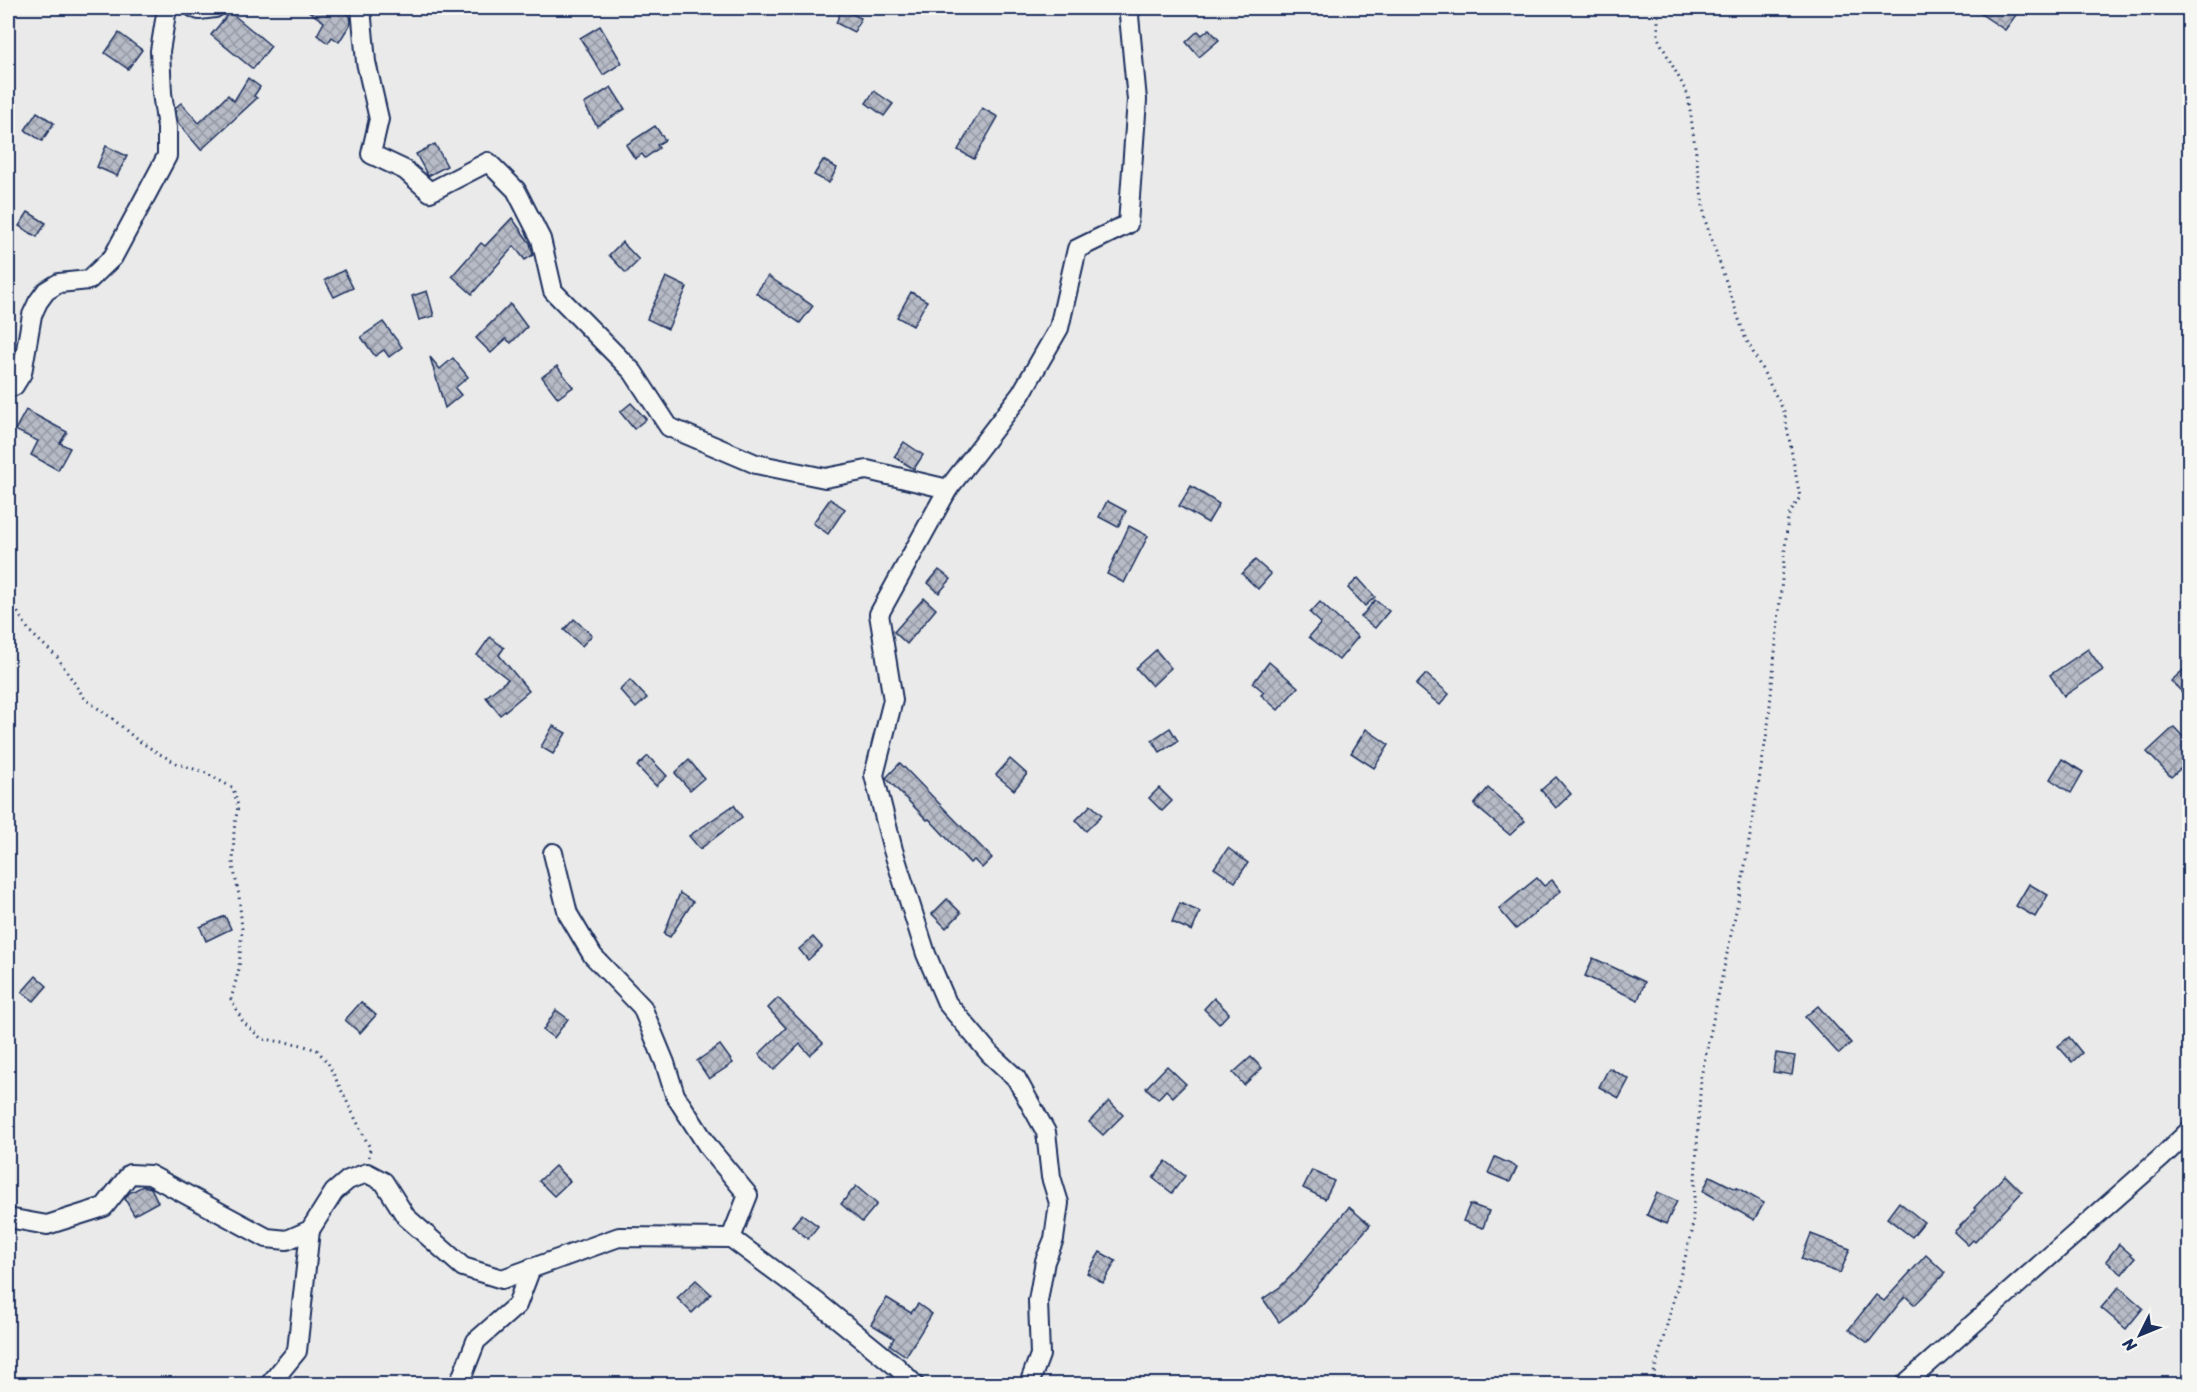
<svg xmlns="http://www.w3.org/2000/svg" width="2197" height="1392" viewBox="0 0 2197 1392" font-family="Sriracha,sans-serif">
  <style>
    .building { fill: url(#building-cross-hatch); stroke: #1b2f5e; stroke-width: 1.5 }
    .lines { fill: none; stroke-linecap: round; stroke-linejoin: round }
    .minor-casing { stroke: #1b2f5e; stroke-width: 22 }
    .path { stroke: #1b2f5e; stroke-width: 3; stroke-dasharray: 1.5 4.5; stroke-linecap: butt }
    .minor { stroke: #f6f6f2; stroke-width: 18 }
  </style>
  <defs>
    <pattern id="building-cross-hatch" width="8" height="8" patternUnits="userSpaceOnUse" patternTransform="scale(1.5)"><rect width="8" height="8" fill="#b6bbc6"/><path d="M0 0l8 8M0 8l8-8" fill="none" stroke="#9398a4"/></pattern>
  </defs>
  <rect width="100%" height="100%" fill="#e9eae9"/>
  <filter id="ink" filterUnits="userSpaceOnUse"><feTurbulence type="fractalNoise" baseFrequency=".0167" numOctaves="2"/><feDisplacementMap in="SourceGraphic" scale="12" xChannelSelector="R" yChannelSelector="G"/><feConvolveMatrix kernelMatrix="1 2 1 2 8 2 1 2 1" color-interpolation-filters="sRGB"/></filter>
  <g filter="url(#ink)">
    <g class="building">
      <polygon points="304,8 349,8 346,13 350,16 351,23 339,42 332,37 328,43 317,35 324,22"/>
      <polygon points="1972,8 2021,8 2005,30"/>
      <polygon points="842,9 861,18 854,32 836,23"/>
      <polygon points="230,12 271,46 253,69 211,35"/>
      <polygon points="600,26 622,63 603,75 580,38"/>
      <polygon points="1209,29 1219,40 1199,57 1186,42 1198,31 1202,35"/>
      <polygon points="119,33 142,50 128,69 105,53"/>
      <polygon points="248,78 260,87 254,96 257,98 201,150 178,123 175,108 181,103 199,123 228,95 234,101"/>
      <polygon points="611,87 625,109 597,126 584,104"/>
      <polygon points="874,91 893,104 884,116 866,103"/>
      <polygon points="982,108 998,117 974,159 958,150"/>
      <polygon points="37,112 54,123 42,141 25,130"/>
      <polygon points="655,126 665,140 657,145 659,148 645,158 642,154 635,159 626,145"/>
      <polygon points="435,144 447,166 428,176 416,154"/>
      <polygon points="106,146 127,156 117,176 97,167"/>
      <polygon points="823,160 837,168 829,183 814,175"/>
      <polygon points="28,212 46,223 37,237 19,226"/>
      <polygon points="512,218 530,243 533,255 525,260 514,246 472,294 452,276 481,243 485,246"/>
      <polygon points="622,242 639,260 626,273 609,255"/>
      <polygon points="344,270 353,288 334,297 325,280"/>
      <polygon points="768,276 813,306 800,323 756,293"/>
      <polygon points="666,277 687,287 668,329 647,319"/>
      <polygon points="427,291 434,316 419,320 412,296"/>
      <polygon points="911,292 927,301 913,326 897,317"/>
      <polygon points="510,304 527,327 511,343 506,339 491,353 476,338"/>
      <polygon points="383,322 402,347 389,357 384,350 375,356 361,337"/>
      <polygon points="430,357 440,369 453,358 468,377 455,388 461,395 445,408"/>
      <polygon points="557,366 573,387 558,398 542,377"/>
      <polygon points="631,403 646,419 634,429 620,412"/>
      <polygon points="26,410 67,432 60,443 70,448 58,470 31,455 38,441 15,430"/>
      <polygon points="904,442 923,455 914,469 894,457"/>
      <polygon points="1191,486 1219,504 1208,523 1179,506"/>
      <polygon points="830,499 845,509 828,534 813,523"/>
      <polygon points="1107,501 1126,511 1118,527 1099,517"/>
      <polygon points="1129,526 1148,536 1124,583 1107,574"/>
      <polygon points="1255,560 1271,574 1258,589 1242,574"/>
      <polygon points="939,570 951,579 939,593 928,583"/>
      <polygon points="1358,578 1375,597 1365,606 1348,588"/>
      <polygon points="924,598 936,609 907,644 894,632"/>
      <polygon points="1375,600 1389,611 1375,628 1361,617"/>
      <polygon points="1320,602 1358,637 1339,660 1309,637 1321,623 1310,613"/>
      <polygon points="574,619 592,635 582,646 564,630"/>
      <polygon points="490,637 504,648 499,655 529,691 500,715 486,697 508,679 477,655"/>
      <polygon points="2088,649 2103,670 2064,696 2050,675"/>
      <polygon points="1156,650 1171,668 1152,686 1136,668"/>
      <polygon points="1269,662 1298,687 1278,710 1261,695 1264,692 1253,683"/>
      <polygon points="2190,664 2190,700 2171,681"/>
      <polygon points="1426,674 1449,694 1440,705 1416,685"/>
      <polygon points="630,680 647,698 636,708 620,690"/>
      <polygon points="553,726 566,733 553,754 541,747"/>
      <polygon points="2174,727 2190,744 2190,760 2171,777 2147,752"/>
      <polygon points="1170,728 1178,741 1160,752 1152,740"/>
      <polygon points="1366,729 1389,745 1374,768 1351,753"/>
      <polygon points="648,756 667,776 656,786 637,766"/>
      <polygon points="1010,759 1027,774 1014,790 996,775"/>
      <polygon points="2062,759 2083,772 2071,793 2050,779"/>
      <polygon points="689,760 704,778 690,790 675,773"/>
      <polygon points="900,763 992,858 982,868 974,860 970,863 929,819 927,820 886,778"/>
      <polygon points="1556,777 1571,794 1556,808 1541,790"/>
      <polygon points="1159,788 1172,801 1162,811 1149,798"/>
      <polygon points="1488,788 1525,821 1510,835 1474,805"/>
      <polygon points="734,805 742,817 700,849 689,836"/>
      <polygon points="1091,805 1102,815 1086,831 1076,820"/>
      <polygon points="1228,848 1248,863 1235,882 1214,868"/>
      <polygon points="1537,878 1544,886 1552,880 1561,891 1516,929 1499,909"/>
      <polygon points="2029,884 2048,895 2035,917 2016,906"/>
      <polygon points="680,893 693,902 670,937 664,934"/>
      <polygon points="947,899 961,913 946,928 932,914"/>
      <polygon points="1180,903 1200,912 1192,931 1172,922"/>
      <polygon points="225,916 231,929 206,941 200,927"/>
      <polygon points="813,937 822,947 808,960 799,949"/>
      <polygon points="1593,958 1645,982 1638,1000 1585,976"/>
      <polygon points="36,976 47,986 34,1001 22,992"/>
      <polygon points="778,998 823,1043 810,1055 800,1044 774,1070 759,1054 786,1028 768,1008"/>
      <polygon points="1214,998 1229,1013 1219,1024 1204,1009"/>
      <polygon points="361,1002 376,1015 360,1033 345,1020"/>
      <polygon points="1818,1006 1851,1043 1839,1054 1805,1017"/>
      <polygon points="556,1010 568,1019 554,1038 543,1030"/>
      <polygon points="2069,1037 2082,1053 2072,1062 2058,1046"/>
      <polygon points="720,1045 733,1063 709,1079 697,1061"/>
      <polygon points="1776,1053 1795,1056 1792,1075 1773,1072"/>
      <polygon points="1251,1057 1262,1068 1244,1085 1233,1073"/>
      <polygon points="1167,1066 1186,1084 1173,1097 1166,1090 1158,1099 1146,1088"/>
      <polygon points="1609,1068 1629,1079 1619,1098 1599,1087"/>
      <polygon points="1109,1101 1123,1115 1103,1135 1089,1122"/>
      <polygon points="1495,1157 1517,1167 1510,1182 1488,1173"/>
      <polygon points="1166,1161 1185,1176 1172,1193 1153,1178"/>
      <polygon points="555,1166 570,1181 554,1196 539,1181"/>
      <polygon points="1312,1170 1334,1181 1325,1199 1303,1188"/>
      <polygon points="2005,1175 2022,1192 1975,1242 1973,1240 1968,1245 1954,1232 1976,1210 1974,1208"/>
      <polygon points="1710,1176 1736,1189 1736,1187 1764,1203 1754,1220 1703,1191"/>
      <polygon points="143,1186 151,1188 158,1202 134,1215 125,1199 129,1193"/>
      <polygon points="856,1186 877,1204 862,1222 841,1204"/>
      <polygon points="1657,1192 1677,1201 1666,1224 1647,1215"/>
      <polygon points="1899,1202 1924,1222 1912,1237 1887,1218"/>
      <polygon points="1470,1204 1489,1211 1483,1228 1463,1221"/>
      <polygon points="1349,1207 1370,1225 1297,1309 1279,1322 1263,1299 1280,1287 1295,1272"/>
      <polygon points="802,1214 818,1226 808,1239 792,1226"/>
      <polygon points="1811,1234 1850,1249 1840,1273 1801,1259"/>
      <polygon points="2119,1244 2135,1258 2122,1274 2106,1261"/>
      <polygon points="1100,1252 1116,1261 1103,1283 1087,1273"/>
      <polygon points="1926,1255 1945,1273 1915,1305 1905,1296 1868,1343 1849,1329 1876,1295 1884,1301"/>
      <polygon points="696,1280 711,1294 692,1313 677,1298"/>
      <polygon points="2119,1287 2143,1308 2126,1329 2101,1308"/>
      <polygon points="887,1298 911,1313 918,1304 932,1314 906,1356 890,1345 894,1338 871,1324"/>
    </g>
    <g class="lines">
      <defs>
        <g id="minor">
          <polyline points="194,8 199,10 215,8"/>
          <polyline points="361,8 366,62 379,119 371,154 405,170 430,192 488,162 516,190 541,239 553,291 633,372 669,427 756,464 825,478 867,470 948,489 1021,394 1059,328 1077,249 1128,224 1137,100 1129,16 1131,8"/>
          <polyline points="8,388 14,386 22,373 32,315 38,302 46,291 59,283 89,280 113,257 167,156 167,128 162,93 160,51 167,8"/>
          <polyline points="948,489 879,614 893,700 874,775 893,850 926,954 947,1003 990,1054 1016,1078 1046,1132 1051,1177 1059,1203 1054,1239 1045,1261 1038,1301 1040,1355 1029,1384"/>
          <polyline points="553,853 568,914 593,956 642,1007 665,1063 675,1095 709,1148 748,1195 731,1238"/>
          <polyline points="8,1218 47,1225 104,1207 130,1174 150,1175 267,1238 287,1240 310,1230 334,1192 348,1180 367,1173 384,1182 406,1217 463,1267 502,1279 619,1237 731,1238 817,1302 897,1367 914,1384"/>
          <polyline points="270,1384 297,1351 310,1230"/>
          <polyline points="459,1384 476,1341 517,1305 531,1268"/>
          <polyline points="1905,1384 2161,1158 2190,1130"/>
        </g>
      </defs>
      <use href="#minor" class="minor-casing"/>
      <g class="path">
        <polyline points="8,597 30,632 57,657 85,699 113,719 136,739 158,753 178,764 204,772 233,788 238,806 234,830 233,866 239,895 242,929 239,969 231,999 243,1022 262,1039 298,1044 317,1050 328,1063 352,1112 370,1148 369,1157"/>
        <polyline points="1651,1384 1692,1232 1701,1077 1743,878 1768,726 1788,517 1800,497 1784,411 1745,337 1705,220 1688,95 1658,38 1658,8"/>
      </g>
      <use href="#minor" class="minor"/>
    </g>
  </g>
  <rect width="2197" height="1392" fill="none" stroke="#f6f6f2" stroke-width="30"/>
  <rect x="15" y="15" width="2167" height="1362" fill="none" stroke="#1b2f5e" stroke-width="2" filter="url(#ink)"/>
  <g transform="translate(2140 1335) rotate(227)" stroke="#f6f6f2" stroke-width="4.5" paint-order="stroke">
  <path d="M0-4.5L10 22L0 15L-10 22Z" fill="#1b2f5e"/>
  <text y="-9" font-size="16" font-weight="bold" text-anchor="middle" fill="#1b2f5e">N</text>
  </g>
</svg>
